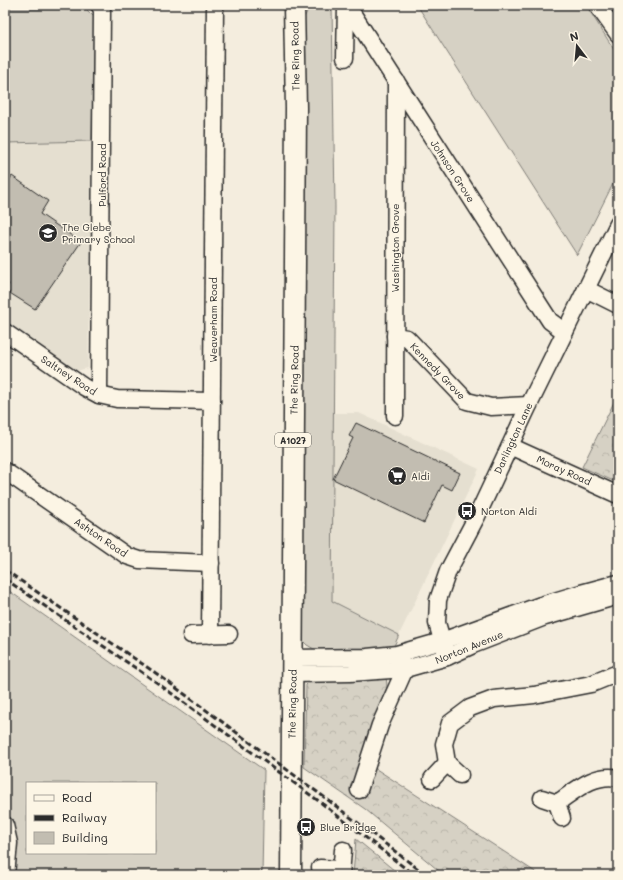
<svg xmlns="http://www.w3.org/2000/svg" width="623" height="880" viewBox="0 0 623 880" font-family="Mali,sans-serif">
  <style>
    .built { fill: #e5dfd0 }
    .grass { fill: #d6d1c4; stroke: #807e78; fill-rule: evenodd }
    .forest { fill: url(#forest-crowns); stroke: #807e78 }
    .building { fill: #c2bdb1; stroke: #2b2b2b }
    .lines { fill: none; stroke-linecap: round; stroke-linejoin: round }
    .minor-casing { stroke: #2b2b2b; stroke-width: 19 }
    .major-casing { stroke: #2b2b2b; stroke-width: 23 }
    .minor { stroke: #fcf5e5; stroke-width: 16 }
    .major { stroke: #fcf5e5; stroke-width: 20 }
    .rail { stroke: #2b2b2b; stroke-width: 3; stroke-dasharray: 6 3; stroke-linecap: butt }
    .labels { text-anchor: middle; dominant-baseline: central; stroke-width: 3; stroke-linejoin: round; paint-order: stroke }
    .shield { fill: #fcf5e5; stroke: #6a6863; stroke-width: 1 }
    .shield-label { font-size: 9px; font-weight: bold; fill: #2b2b2b }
    .street-label { font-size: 10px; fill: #2b2b2b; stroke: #fcf5e5 }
    .poi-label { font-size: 10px; fill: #2b2b2b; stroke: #fcf5e5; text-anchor: start }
  </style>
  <defs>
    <pattern id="forest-crowns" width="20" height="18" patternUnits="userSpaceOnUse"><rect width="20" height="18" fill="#d6d1c4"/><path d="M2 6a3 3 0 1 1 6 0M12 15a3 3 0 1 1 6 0" fill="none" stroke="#b8b4a9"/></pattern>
  </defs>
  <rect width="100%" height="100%" fill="#f4edde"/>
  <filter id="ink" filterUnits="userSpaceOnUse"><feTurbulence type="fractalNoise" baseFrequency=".025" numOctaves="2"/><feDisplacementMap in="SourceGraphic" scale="8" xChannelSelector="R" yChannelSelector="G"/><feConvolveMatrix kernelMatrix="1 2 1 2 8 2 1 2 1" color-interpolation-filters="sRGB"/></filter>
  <g filter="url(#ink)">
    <g class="built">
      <polygon points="609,5 618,5 618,22"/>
      <polygon points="92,141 88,368 76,371 64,364 5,323 5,143"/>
      <polygon points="333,413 359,413 479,469 399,635 332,601"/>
    </g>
    <g class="grass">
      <polygon points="310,5 332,5 335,207 332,601 399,635 393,648 349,652 320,651 314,649 307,645 302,640 301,25"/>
      <polygon points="417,5 586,5 618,56 618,174 577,255"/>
      <polygon points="5,9 86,9 94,17 92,141 5,143"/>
      <path d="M5 588 264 770 262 875H5ZM27 783H155V853H27Z"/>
    </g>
    <g class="forest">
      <polygon points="618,394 618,483 582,467"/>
      <polygon points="386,675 387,687 360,764 373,767 540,875 444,875 365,809 304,767 306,685 315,676"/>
      <polygon points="356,839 400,875 353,875"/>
    </g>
    <g class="building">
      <polygon points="12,176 48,201 40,214 81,242 35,309 5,290 9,284 5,281 5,177 9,180"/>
      <polygon points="356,423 460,473 452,490 442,485 424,523 333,479 353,438 349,436"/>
    </g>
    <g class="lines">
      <defs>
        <g id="minor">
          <polyline points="347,5 550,321 565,332"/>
          <polyline points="597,5 618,34"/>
          <polyline points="345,58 346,5"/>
          <polyline points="586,289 618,305"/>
          <polyline points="5,332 84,387 99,395 117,399 212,401"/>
          <polyline points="395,336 407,338 467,401 491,407 529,405"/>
          <polyline points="99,395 102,9 99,5"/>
          <polyline points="395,416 396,81"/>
          <polyline points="510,446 618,495"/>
          <polyline points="5,471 127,556 139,560 211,563"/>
          <polyline points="191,635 229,634"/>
          <polyline points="210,635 215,5"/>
          <polyline points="447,657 437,623 438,600 448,571 477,516 529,405 618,224"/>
          <polyline points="293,658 367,657 397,654 442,641 541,605 581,593 618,583"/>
          <polyline points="292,674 350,673 405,669 447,657 473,645 545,617 618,596"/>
          <polyline points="447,763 444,744 450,723 470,708 494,699 534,695 591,684 618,673"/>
          <polyline points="432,779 447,763 460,775"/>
          <polyline points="359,790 380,725 405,669 401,662"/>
          <path d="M542 798 557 803C576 790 594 773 618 778"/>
          <polyline points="557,803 562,818"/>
          <polyline points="5,825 9,843 6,875"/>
          <polyline points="320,868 341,869"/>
          <polyline points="341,875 343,850"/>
        </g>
        <polyline id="major" points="291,875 296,108 294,5"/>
      </defs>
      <use href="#minor" class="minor-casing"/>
      <use href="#major" class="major-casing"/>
      <use href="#minor" class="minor"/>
      <use href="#major" class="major"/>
      <g class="rail">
        <polyline points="5,570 160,676 324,797 426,875"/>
        <polyline points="5,579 156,682 320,802 414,875"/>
      </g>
    </g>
  </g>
  <defs>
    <symbol id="school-disc" viewBox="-11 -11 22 22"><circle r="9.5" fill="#2b2b2b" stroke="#fcf5e5"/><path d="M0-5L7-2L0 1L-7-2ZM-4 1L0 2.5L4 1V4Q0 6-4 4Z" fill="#fff"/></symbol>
    <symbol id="supermarket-disc" viewBox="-11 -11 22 22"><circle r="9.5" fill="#2b2b2b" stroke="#fcf5e5"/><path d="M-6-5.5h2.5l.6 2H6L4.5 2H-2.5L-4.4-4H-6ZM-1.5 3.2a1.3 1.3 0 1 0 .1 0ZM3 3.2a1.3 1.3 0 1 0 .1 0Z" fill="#fff"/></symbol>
    <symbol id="bus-disc" viewBox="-11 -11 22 22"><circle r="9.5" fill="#2b2b2b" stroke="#fcf5e5"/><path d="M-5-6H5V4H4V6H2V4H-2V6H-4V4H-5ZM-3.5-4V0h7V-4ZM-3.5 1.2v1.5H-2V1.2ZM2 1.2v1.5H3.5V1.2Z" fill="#fff"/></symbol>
  </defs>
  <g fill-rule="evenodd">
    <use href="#school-disc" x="37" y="222" width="22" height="22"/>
    <use href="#supermarket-disc" x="386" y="465" width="22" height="22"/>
    <use href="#bus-disc" x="456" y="500" width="22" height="22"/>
    <use href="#bus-disc" x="295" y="816" width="22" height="22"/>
  </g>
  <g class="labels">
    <rect class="shield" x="275" y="433" width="36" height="14" rx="3"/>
    <g class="shield-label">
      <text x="293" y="440">A1027</text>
    </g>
    <g class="street-label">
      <text transform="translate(295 56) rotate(-91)">The Ring Road</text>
      <text transform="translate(453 171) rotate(57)">Johnson Grove</text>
      <text transform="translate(102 175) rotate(-90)">Pulford Road</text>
      <text transform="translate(395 248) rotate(-90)">Washington Grove</text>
      <text transform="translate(213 320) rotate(-90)">Weaverham Road</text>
      <text transform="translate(438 371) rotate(46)">Kennedy Grove</text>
      <text transform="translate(69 375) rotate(33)">Saltney Road</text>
      <text transform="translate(294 380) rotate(-89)">The Ring Road</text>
      <text transform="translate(513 438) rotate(-65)">Darlington Lane</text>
      <text transform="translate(564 470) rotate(24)">Moray Road</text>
      <text transform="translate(101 537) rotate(34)">Ashton Road</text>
      <text transform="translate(469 647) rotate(-22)">Norton Avenue</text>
      <text transform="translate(292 704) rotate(-89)">The Ring Road</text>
    </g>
    <g class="poi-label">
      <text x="62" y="227">The Glebe<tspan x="62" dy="12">Primary School</tspan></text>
      <text x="411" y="476">Aldi</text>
      <text x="481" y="511">Norton Aldi</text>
      <text x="320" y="827">Blue Bridge</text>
    </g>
  </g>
  <rect width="623" height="880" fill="none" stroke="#fcf5e5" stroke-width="20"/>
  <rect x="10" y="10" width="603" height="860" fill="none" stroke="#2b2b2b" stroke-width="1.5" filter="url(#ink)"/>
  <rect x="26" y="782" width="130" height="72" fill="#fcf5e5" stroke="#a8a49b"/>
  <rect x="34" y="795" width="20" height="6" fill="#fcf5e5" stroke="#a8a49b"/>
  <text x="62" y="802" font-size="12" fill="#2b2b2b">Road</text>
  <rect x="34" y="815" width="20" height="6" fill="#2b2b2b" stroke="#a8a49b"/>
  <text x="62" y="822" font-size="12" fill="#2b2b2b">Railway</text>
  <rect x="34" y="832" width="20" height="12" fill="#c2bdb1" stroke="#a8a49b"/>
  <text x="62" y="842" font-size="12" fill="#2b2b2b">Building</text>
  <g transform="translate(577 46) rotate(344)" stroke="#fcf5e5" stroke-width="3" paint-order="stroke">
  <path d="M0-3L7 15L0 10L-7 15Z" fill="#2b2b2b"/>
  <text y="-6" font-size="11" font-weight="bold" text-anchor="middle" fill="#2b2b2b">N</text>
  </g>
</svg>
